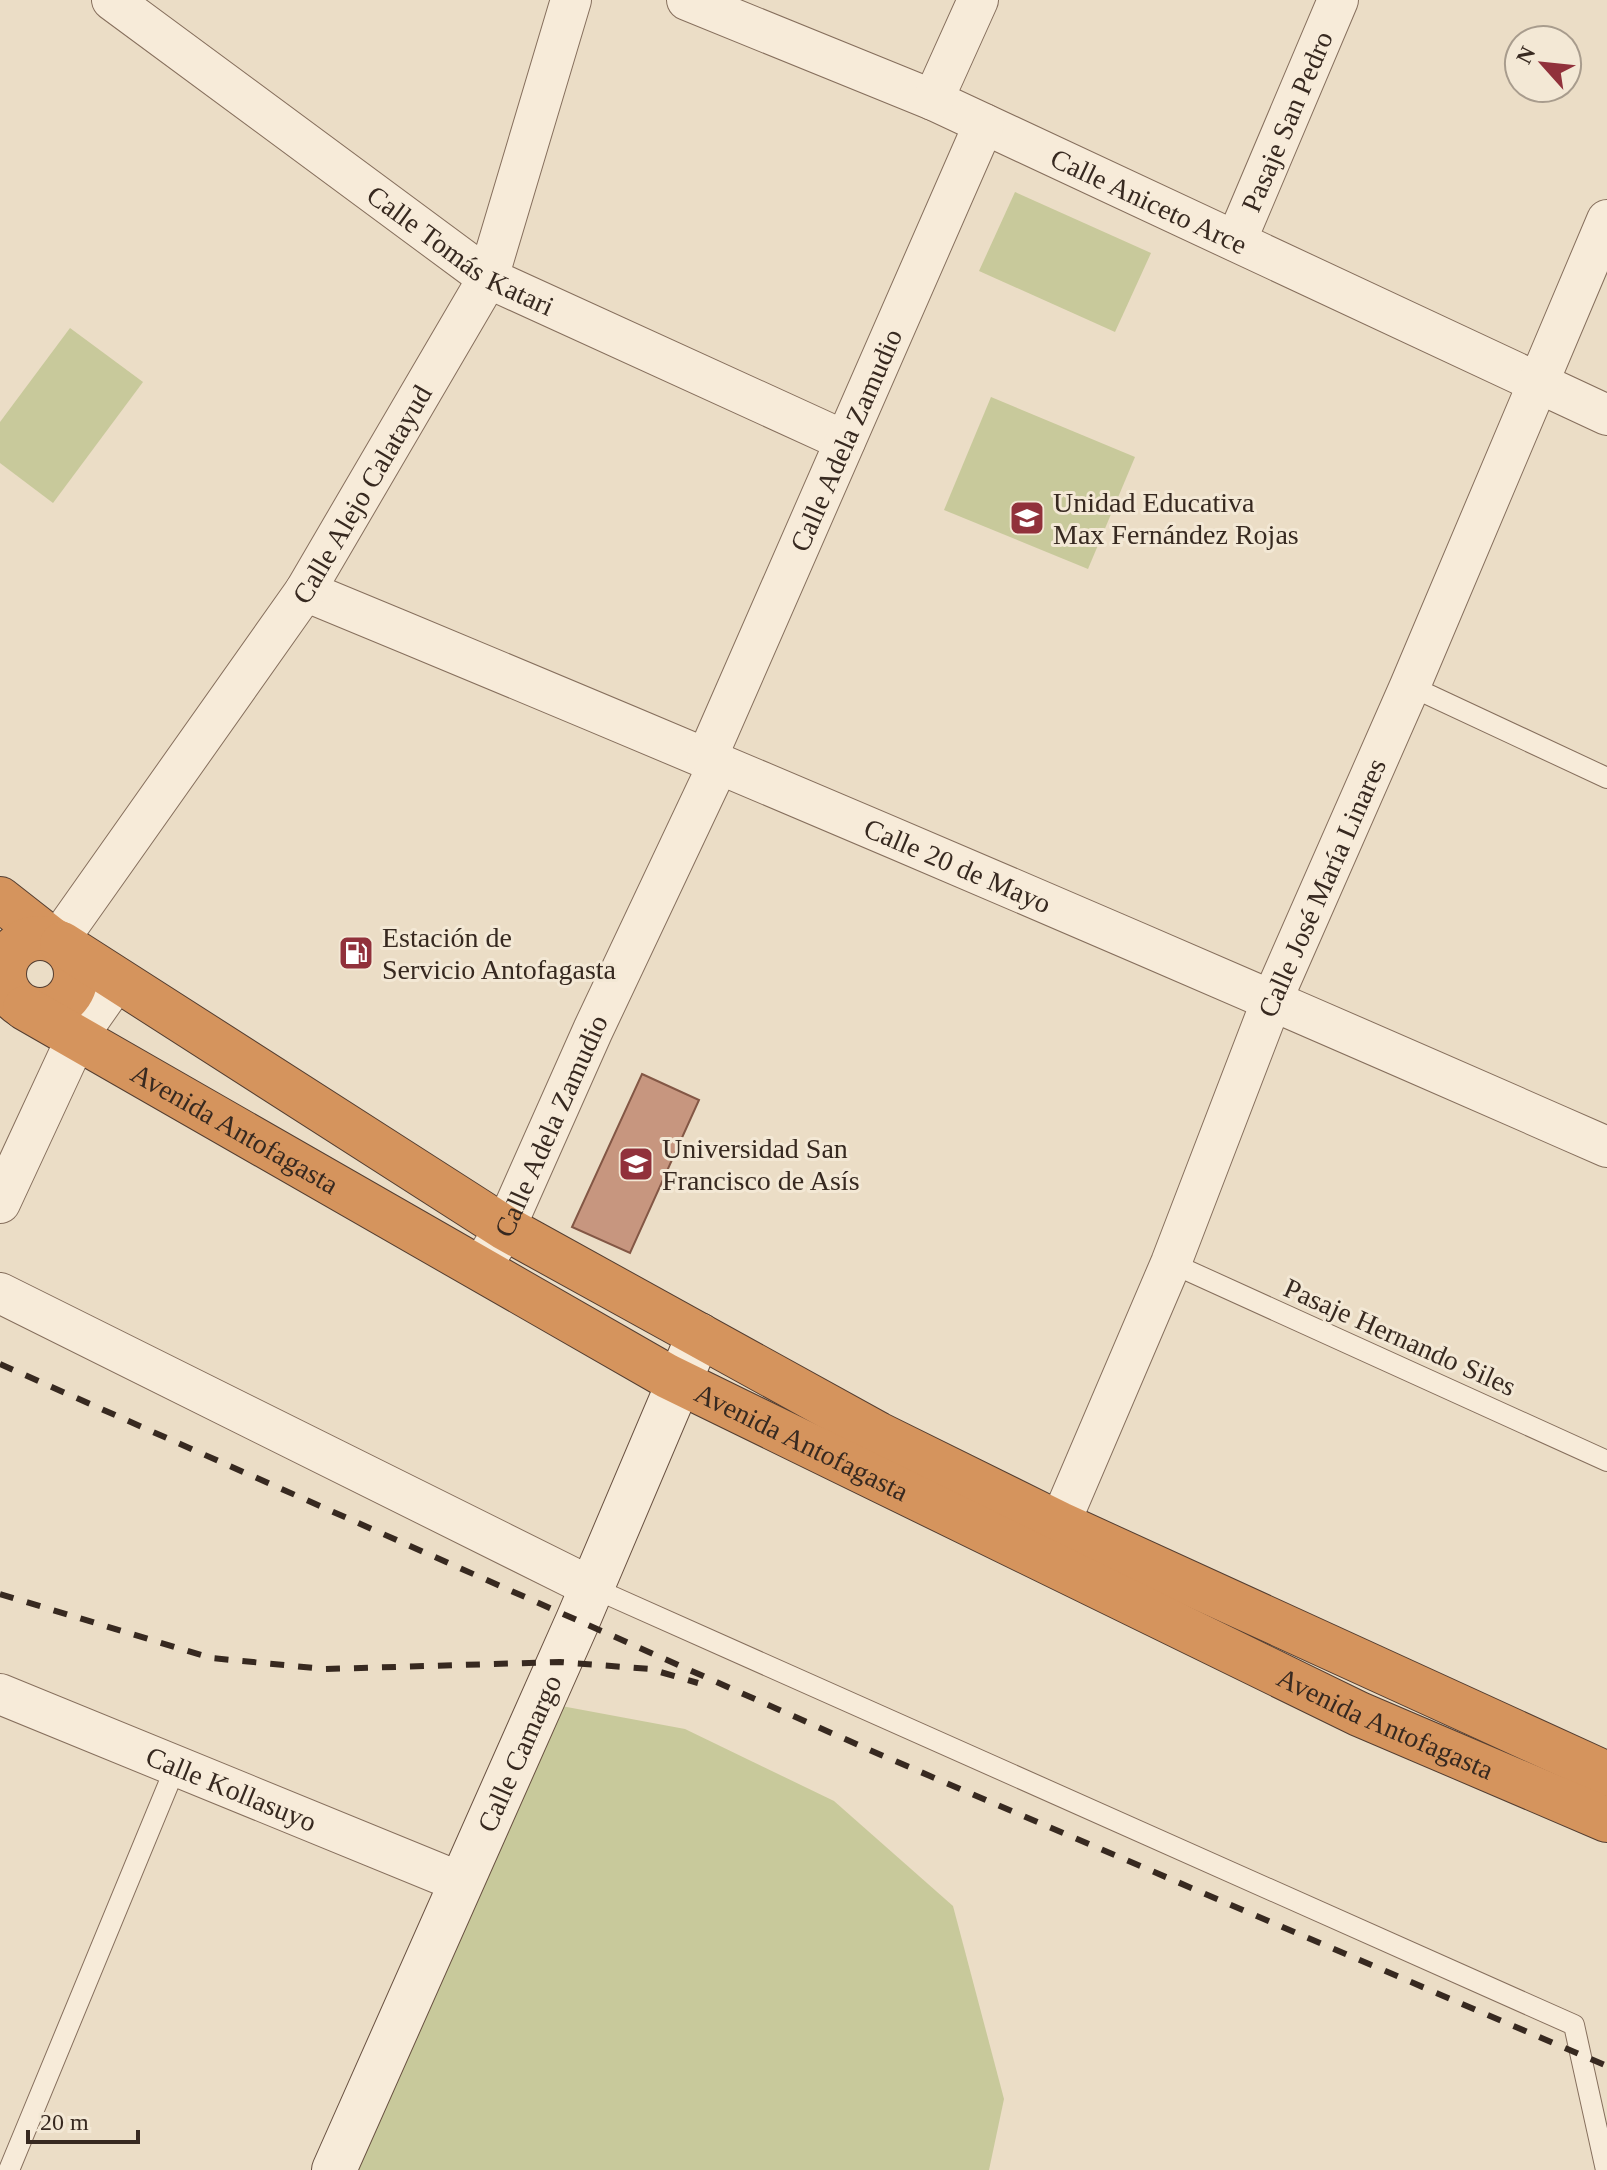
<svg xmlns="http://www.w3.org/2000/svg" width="1607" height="2170" viewBox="0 0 1607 2170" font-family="Georgia,serif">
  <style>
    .green { fill: #c8c99b }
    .building { fill: #c7967f; stroke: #835745; stroke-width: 2 }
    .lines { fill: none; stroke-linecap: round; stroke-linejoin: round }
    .lane-casing { stroke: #866f5d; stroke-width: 22 }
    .street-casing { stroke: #866f5d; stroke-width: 42 }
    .secondary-casing { stroke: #685040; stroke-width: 46 }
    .highway-casing { stroke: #543e31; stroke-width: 46 }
    .lane { stroke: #f7ebd9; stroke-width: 20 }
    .street { stroke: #f7ebd9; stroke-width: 40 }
    .secondary { stroke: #f7ebd9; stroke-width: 44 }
    .highway { stroke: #d5945d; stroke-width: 44 }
    .rail { stroke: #372920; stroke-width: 6; stroke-dasharray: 14 14; stroke-linecap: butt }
    .labels { text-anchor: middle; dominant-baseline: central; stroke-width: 6; stroke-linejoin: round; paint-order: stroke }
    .street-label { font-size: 28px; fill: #372920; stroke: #f3e8d5 }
    .poi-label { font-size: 28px; fill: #372920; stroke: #f3e8d5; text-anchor: start }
  </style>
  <rect width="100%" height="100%" fill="#ebddc6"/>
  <g class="green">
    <polygon points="1015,192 1151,253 1115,332 979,271"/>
    <polygon points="70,328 143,382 53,503 0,463 0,422"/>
    <polygon points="991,397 1135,457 1088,569 944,510"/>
    <polygon points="556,1705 685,1729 834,1801 953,1906 1004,2099 989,2170 355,2170"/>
  </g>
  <polygon class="building" points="642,1074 699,1100 630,1253 572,1227"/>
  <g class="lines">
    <defs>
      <g id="lane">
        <polyline points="1410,686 1607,778"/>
        <polyline points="1171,1263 1607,1461"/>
        <polyline points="591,1587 1574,2025 1606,2170"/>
        <polyline points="9,2170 176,1766"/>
      </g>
      <g id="street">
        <path id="s1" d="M112 0 488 278 845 441"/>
        <path id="s2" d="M687 0 933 100 1607 415"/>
        <polyline points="933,100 978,0"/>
        <path id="s3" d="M1236 241 1338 0"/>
        <path id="s4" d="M305 591C741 771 1175 957 1607 1147"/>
        <path id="s5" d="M707 757 984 124"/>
        <path id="s6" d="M57 942 305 591 488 278 571 0"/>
        <polyline points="0,1203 77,1037 117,980"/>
        <path id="s7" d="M480 1269 505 1228 593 1030 719 763"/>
        <polyline points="0,1293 591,1587"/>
        <path id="s8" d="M1047 1553 1171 1263 1272 1000 1410 686 1607 220"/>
        <path id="s9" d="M0 1694 462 1883"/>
      </g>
      <g id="secondary">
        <path id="s10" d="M334 2170 578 1620 699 1335"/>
      </g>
      <g id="highway">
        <polyline points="0,899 51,939"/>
        <circle cx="40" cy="974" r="36"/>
        <polyline points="62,944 505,1228 878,1434 1060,1524 1607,1774"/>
        <path id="s11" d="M25 1008 667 1376 1359 1714 1607 1820"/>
      </g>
    </defs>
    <use href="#lane" class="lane-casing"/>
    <use href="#street" class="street-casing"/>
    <use href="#secondary" class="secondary-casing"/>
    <use href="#highway" class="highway-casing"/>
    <use href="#lane" class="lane"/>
    <use href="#street" class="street"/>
    <use href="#secondary" class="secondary"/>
    <use href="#highway" class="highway"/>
    <g class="rail">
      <polyline points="0,1364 881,1755 1607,2066"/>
      <polyline points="0,1594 211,1658 325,1669 560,1662 650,1669 698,1683"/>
    </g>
  </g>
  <defs>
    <symbol id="school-square" viewBox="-11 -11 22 22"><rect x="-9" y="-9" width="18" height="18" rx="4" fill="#91313b" stroke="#f3e8d5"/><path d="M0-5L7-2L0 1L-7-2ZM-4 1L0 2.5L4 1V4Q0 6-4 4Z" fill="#fff"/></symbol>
    <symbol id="fuel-square" viewBox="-11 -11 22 22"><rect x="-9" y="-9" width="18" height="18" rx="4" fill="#91313b" stroke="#f3e8d5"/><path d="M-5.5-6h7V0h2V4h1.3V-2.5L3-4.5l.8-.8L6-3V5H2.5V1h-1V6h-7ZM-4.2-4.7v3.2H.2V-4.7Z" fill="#fff"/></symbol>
    <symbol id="university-square" viewBox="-11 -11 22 22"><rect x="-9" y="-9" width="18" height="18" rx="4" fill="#91313b" stroke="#f3e8d5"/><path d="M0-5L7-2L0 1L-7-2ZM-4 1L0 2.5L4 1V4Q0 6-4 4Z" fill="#fff"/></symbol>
  </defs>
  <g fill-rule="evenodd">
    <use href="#school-square" x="1007" y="498" width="40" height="40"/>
    <use href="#fuel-square" x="336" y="933" width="40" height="40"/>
    <use href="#university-square" x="616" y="1144" width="40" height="40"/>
  </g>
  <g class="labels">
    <g class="street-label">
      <text stroke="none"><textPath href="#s3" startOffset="130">Pasaje San Pedro</textPath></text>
      <text stroke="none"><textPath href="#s2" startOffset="504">Calle Aniceto Arce</textPath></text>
      <text stroke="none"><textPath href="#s1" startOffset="430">Calle Tomás Katari</textPath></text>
      <text stroke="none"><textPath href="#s5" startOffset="346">Calle Adela Zamudio</textPath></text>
      <text stroke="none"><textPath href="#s6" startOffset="542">Calle Alejo Calatayud</textPath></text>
      <text stroke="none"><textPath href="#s4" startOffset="708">Calle 20 de Mayo</textPath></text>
      <text stroke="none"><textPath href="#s8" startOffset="720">Calle José María Linares</textPath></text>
      <text stroke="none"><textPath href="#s7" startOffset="160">Calle Adela Zamudio</textPath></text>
      <text stroke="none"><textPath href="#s11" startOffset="242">Avenida Antofagasta</textPath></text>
      <text transform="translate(1400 1337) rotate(24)">Pasaje Hernando Siles</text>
      <text stroke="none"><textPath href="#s11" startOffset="890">Avenida Antofagasta</textPath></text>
      <text stroke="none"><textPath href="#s11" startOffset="1538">Avenida Antofagasta</textPath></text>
      <text stroke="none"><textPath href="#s10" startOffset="456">Calle Camargo</textPath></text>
      <text stroke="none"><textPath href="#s9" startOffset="250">Calle Kollasuyo</textPath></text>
    </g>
    <g class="poi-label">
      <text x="1053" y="502">Unidad Educativa<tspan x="1053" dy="32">Max Fernández Rojas</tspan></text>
      <text x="382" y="937">Estación de<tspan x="382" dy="32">Servicio Antofagasta</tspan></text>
      <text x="662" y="1148">Universidad San<tspan x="662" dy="32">Francisco de Asís</tspan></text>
    </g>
  </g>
  <g transform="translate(1543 64) rotate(297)"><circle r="38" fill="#f3e8d5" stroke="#a89c8d" stroke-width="2"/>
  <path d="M0-6L14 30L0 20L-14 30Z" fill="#91313b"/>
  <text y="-12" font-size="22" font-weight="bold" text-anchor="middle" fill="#372920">N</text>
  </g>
  <path d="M28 2130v12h110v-12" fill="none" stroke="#372920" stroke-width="4"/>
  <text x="40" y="2130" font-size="24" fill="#372920" stroke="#f3e8d5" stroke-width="6" paint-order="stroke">20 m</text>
</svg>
